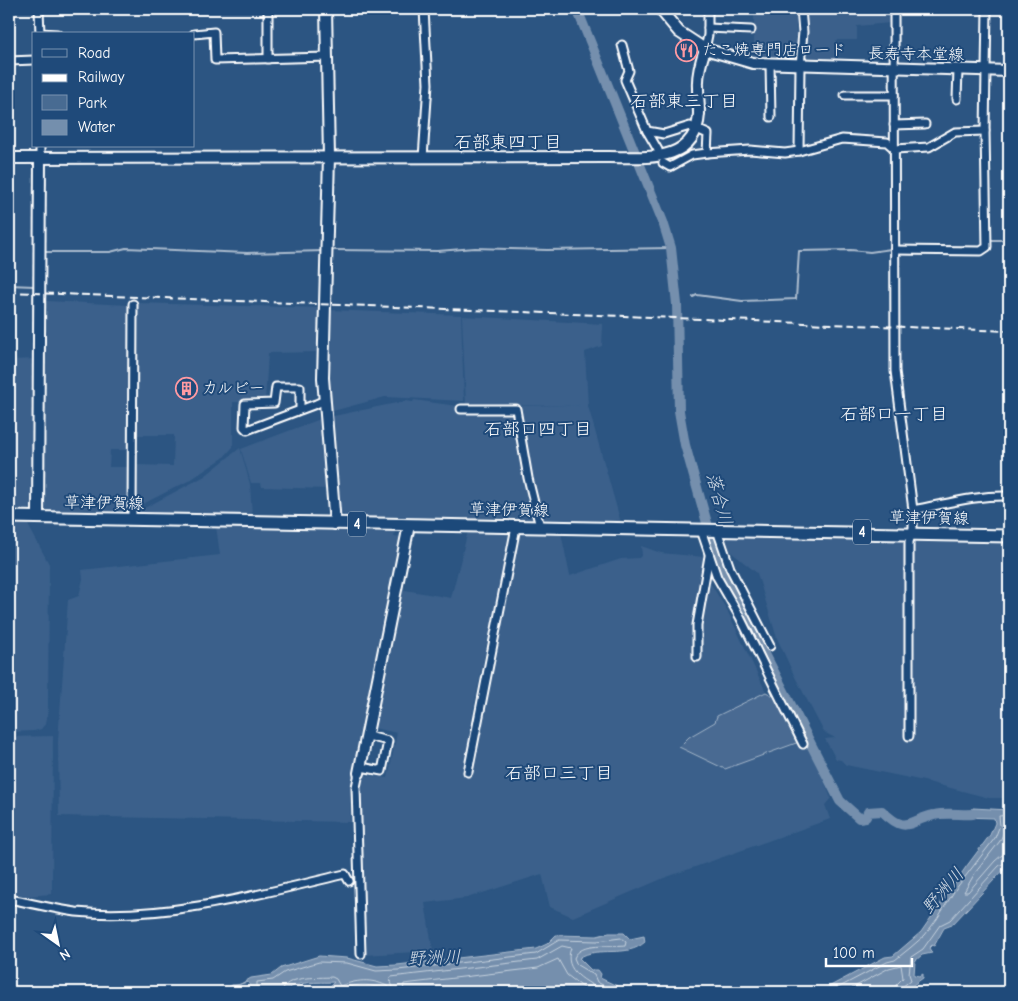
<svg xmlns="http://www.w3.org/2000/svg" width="1018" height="1001" viewBox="0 0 1018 1001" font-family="'Comic Neue','Klee One',sans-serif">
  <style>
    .built { fill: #3b618b }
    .green { fill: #486b92; stroke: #a4b5c8 }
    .water { fill: #748fad; stroke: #acbcce }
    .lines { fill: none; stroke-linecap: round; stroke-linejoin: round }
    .shore { stroke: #c7d2de; stroke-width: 1 }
    .stream { stroke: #acbcce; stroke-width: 2 }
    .river { stroke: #748fad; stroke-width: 10 }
    .street-casing { stroke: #fff; stroke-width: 11 }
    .secondary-casing { stroke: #fff; stroke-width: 14 }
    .primary-casing { stroke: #fff; stroke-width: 15 }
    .street { stroke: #1f4a7a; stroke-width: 7 }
    .secondary { stroke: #1f4a7a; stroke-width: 10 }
    .primary { stroke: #1f4a7a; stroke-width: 11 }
    .rail { stroke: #fff; stroke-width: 2; stroke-dasharray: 8 4; stroke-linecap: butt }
    .labels { text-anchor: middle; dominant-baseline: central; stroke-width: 4; stroke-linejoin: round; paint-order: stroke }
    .shield { fill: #1f4a7a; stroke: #bcc9d7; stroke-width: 1 }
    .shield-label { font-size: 15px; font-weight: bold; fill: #fff }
    .poi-label { font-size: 16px; fill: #fff; stroke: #1f4a7a; text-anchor: start }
    .street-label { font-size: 16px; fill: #fff; stroke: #1f4a7a }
    .neighbourhood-label { font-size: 18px; fill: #fff; stroke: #1f4a7a }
    .water-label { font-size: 18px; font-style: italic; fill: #d5dde6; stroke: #1f4a7a }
  </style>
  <rect width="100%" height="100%" fill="#2c5582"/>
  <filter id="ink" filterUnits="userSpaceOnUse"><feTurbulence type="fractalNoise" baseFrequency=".02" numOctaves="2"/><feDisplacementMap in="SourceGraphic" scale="10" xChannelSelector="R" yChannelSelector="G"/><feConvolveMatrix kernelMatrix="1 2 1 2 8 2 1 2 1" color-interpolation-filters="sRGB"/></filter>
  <g filter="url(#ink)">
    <g class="built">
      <polygon points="754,9 796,9 796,57 754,56"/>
      <polygon points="819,9 890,9 890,23 857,26 857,40 836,40 835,61 804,61 803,14 818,12"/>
      <polygon points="46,301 129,305 130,450 110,450 109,467 130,467 128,515 43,513 44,303"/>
      <polygon points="135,303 320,308 320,352 268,353 265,402 233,402 233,447 223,458 190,480 133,509 136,465 173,466 174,435 133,435"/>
      <polygon points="327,310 461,315 464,401 385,397 329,412 326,371"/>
      <polygon points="462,316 603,324 602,346 585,352 588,406 621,523 540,521 519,406 584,406 466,405"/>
      <polygon points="38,359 35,508 29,512 9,513 9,360"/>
      <polygon points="414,400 457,406 461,412 510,413 514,415 533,518 530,521 346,517 338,509 329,417 406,401 413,402"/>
      <polygon points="323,418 329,489 262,487 261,483 251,483 241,449"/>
      <polygon points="240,448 250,484 252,516 137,512 205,476"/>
      <polygon points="27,523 49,564 48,711 46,723 41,729 34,731 9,732 9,524"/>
      <polygon points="216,526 395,531 394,536 401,537 352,784 350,822 59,816 58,741 68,600 79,596 83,579 82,570 220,555"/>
      <polygon points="468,531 508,532 510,535 475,701 463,774 472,773 517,537 520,534 561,533 570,576 621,559 639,558 642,555 641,546 661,553 704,557 704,574 693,637 694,657 699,641 709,581 727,610 766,692 717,716 715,722 689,737 725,769 796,742 809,745 831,798 825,805 830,819 664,878 573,917 550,907 542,874 467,898 425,903 433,951 363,955 360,785 365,775 388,778 397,733 374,728 399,589 451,598"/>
      <polygon points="723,538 903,539 905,542 907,739 915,738 913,538 1009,540 1009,798 989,798 924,781 846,765 841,760 836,759 825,739 835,738 824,732 794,675 777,638 757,573 726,548"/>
      <polygon points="53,736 52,894 14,897 9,895 9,737"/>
    </g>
    <polygon class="green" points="766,692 777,698 799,742 725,769 679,747 689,737 715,722 717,716"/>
    <g class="water">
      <polygon points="973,808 1009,810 1009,864 952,925 944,928 934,946 932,945 929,948 932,953 922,955 915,961 914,975 920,976 923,974 923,978 903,992 819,992 885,957 893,956 921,932 966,867 990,835 995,823 994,818 960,817 972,811"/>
      <path d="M609 933H624L630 939 644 936 645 942C626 959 598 945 579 958L591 970H598L601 974 600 978 630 992H404L400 990V992C387 992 378 986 365 985 351 984 339 992 325 992L334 982C319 983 295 980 285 992H253L248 982 233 986 231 992H223L232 985H239L251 978 272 975 281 968 319 956 347 958 377 966 397 965 536 949 547 944 556 935 597 936Z"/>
    </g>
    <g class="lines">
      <g class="shore">
        <polyline points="1009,821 1000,841 975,873 964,892 968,892 995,861 1002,855 1009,854"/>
        <path d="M257 992V982L273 980 285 972 319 962 347 963 376 971 398 970 536 954 559 940 597 941 621 938 626 942 625 946C610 948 581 941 574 958L577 965 594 975 597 982 616 992"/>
        <path d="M282 992C284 975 318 978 332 977L336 979 340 986C357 980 370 978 387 986L389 992"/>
        <path d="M395 992 390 980 391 977 537 960 562 946 571 948C562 972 587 981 604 992"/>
        <polyline points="403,992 404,984 538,968 558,959 567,975 589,992"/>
        <polyline points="830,992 887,962 895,960 910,948 925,935 937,919 955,890 995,838 1000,825 999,816 1009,815"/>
        <polyline points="845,992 889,968 901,965 903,978 896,985 894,992"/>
        <polyline points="901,992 902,987 911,980 909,974 911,957 923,949 940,925 950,920 999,866 1009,860"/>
      </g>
      <g class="stream">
        <polyline points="989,243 992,240 1009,240"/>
        <polyline points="898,247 919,247"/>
        <polyline points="331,250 438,251 475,248 547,250 671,248"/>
        <polyline points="44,252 110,252 126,248 247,253 324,251"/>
        <polyline points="9,285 34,286 34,253 37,253"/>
        <polyline points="693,297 697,295 742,301 796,299 799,251 851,250 870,252 891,249"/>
      </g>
      <path class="river" d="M577 9 663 222 671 248 677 304 679 411 685 445 718 562 840 801 859 818 866 817 868 812 882 811C908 836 908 820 934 815 947 812 961 815 973 814"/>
      <defs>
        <g id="street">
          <polyline points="39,9 40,34"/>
          <polyline points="894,9 895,371 913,510 913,528 909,542 909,736"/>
          <polyline points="708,28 751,30"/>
          <polyline points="40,33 57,34"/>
          <polyline points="194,34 214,32 215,60 328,57"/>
          <polyline points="622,45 629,71 625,80 647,131 664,134 690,126 708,134 707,153 750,150 785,153 799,151 842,139 887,142 895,149 929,147 955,132 985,131"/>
          <polyline points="705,49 708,35 708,9"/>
          <polyline points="268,59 268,9"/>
          <polyline points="9,61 34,60"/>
          <polyline points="770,64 771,117"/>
          <polyline points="845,95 894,95"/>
          <polyline points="957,99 958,70"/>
          <polyline points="894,125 925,124"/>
          <polyline points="647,131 658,150"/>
          <polyline points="40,146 40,158"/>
          <polyline points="799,151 800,66 803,32 801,9"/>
          <polyline points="423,158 428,84 424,9"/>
          <polyline points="663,163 670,167 692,155 707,153"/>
          <polyline points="895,250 981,251 987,247 985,131 987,9"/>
          <polyline points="461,409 516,409 528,478 540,527"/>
          <polyline points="300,410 300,387 276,387 274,403 245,404 244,427 247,430 316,404 325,400"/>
          <path d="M913 510C946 504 975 495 1009 496"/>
          <polyline points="132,520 133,304"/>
          <polyline points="701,530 717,577 740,617 803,744"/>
          <polyline points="717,530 730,568 770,646"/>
          <polyline points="697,657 697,625 709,556"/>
          <polyline points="361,767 382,771 388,741 368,736"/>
          <polyline points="468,772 516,527"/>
          <polyline points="359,773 356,787 361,954"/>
          <path d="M9 899C31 903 53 909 76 912 162 921 261 894 345 874L349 881"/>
        </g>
        <g id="secondary">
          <polyline points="326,9 329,157 323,378 335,524"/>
          <polyline points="660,9 679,32 705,49 753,63 1009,71"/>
          <path d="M9 158 609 157C644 157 696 164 699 114 699 105 698 96 698 87 697 74 701 61 705 49"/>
          <polyline points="38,517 40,158"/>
          <polyline points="359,773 409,525"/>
        </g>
        <polyline id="primary" points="9,517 1009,536"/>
      </defs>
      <use href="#street" class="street-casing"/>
      <use href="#secondary" class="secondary-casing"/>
      <use href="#primary" class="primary-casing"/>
      <use href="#street" class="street"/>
      <use href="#secondary" class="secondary"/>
      <use href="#primary" class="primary"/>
      <polyline class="rail" points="9,292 1009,331"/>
    </g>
  </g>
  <defs>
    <symbol id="restaurant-ring" viewBox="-11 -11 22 22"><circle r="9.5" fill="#1f4a7a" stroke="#ff9aa2" stroke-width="1.5"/><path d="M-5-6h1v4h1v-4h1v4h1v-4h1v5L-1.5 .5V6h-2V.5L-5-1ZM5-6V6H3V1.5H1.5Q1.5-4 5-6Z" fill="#ff9aa2"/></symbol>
    <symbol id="building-ring" viewBox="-11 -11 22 22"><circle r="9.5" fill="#1f4a7a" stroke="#ff9aa2" stroke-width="1.5"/><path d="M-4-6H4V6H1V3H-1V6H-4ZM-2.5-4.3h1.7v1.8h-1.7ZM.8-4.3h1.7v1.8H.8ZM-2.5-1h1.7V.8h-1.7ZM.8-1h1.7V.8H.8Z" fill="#ff9aa2"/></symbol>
  </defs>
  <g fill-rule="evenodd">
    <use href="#restaurant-ring" x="674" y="38" width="25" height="25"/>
    <use href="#building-ring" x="174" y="376" width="25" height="25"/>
  </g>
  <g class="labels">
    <g class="shield">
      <rect x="348" y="511.5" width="18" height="25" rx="4"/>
      <rect x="853" y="519.5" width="18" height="25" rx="4"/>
    </g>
    <g class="shield-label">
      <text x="357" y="524">4</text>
      <text x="862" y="532">4</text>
    </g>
    <g class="poi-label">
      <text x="702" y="50">たこ焼専門店ロード</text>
      <text x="202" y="388">カルビー</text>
    </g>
    <g class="street-label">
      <text transform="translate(916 54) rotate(1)">長寿寺本堂線</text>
      <text transform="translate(104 503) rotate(1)">草津伊賀線</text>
      <text transform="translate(509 510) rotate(1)">草津伊賀線</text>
      <text transform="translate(929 518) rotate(1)">草津伊賀線</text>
    </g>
    <g class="neighbourhood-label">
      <text x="684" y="101">石部東三丁目</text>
      <text x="508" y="142">石部東四丁目</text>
      <text x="894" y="414">石部口一丁目</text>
      <text x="538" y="429">石部口四丁目</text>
      <text x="559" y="773">石部口三丁目</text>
    </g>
    <g class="water-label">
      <text transform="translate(719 499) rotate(75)">落合川</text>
      <text transform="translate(943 891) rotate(-49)">野洲川</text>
      <text transform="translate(434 958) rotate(-2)">野洲川</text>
    </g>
  </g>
  <rect width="1018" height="1001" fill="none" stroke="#1f4a7a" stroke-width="30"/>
  <rect x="15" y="15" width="988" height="971" fill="none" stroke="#fff" stroke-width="2" filter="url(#ink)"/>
  <rect x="32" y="32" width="162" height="115" fill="#1f4a7a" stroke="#7992af"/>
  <rect x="42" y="49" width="25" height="8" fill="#1f4a7a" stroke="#7992af"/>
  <text x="78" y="58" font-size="15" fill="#ffffff">Road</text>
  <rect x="42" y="74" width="25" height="8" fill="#ffffff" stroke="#7992af"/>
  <text x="78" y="82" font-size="15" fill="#ffffff">Railway</text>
  <rect x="42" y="95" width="25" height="15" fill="#486b92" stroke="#7992af"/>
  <text x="78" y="108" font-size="15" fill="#ffffff">Park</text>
  <rect x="42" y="120" width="25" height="15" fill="#748fad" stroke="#7992af"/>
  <text x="78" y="132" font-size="15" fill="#ffffff">Water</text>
  <g transform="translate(58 944) rotate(147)" stroke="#1f4a7a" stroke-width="4" paint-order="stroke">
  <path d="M0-4L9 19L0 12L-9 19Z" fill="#ffffff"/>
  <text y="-8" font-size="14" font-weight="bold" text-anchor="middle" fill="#ffffff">N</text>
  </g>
  <path d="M826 958v8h86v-8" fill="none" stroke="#ffffff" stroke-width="2.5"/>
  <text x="833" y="958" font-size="15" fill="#ffffff" stroke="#1f4a7a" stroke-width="4" paint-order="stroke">100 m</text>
</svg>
